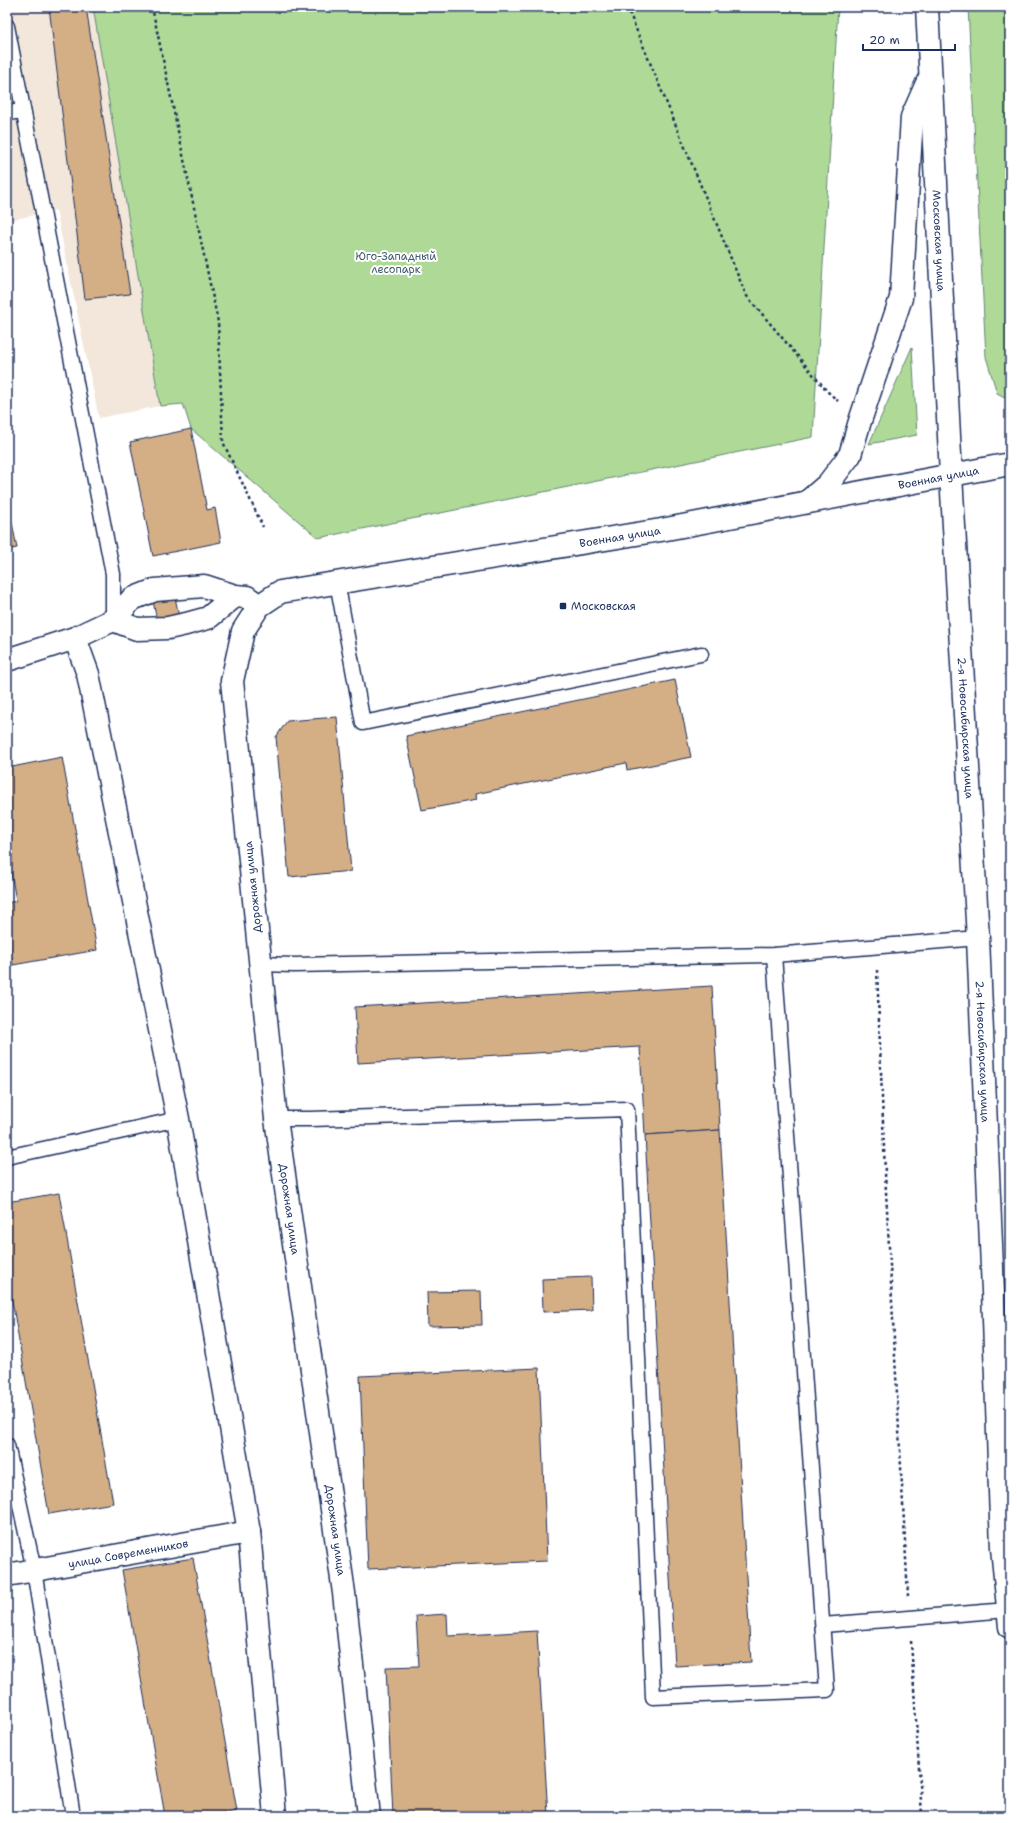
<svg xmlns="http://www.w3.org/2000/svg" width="1017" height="1823" viewBox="0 0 1017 1823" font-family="'Shantell Sans',sans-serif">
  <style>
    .built { fill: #f2e7da }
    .green { fill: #afd996; stroke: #65847a }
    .building { fill: #d4ae85; stroke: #1b2f5e }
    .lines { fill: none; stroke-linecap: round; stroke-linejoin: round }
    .lane-casing { stroke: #1b2f5e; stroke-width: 17 }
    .street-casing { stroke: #1b2f5e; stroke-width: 25 }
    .secondary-casing { stroke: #1b2f5e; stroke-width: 25 }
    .primary-casing { stroke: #1b2f5e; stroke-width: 25 }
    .path { stroke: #1b2f5e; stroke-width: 2.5; stroke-dasharray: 3 3; stroke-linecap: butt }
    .lane { stroke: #fff; stroke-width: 14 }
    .street { stroke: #fff; stroke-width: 22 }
    .secondary { stroke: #fff; stroke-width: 22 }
    .primary { stroke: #fff; stroke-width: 22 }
    .poi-dot { fill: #1b2f5e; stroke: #fff; stroke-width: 1.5 }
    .labels { text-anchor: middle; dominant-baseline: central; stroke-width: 4; stroke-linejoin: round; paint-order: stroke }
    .street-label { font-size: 11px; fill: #1b2f5e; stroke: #fff }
    .park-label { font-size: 11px; fill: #405a6c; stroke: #fff }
    .poi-label { font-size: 11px; fill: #1b2f5e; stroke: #fff; text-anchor: start }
  </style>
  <rect width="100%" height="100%" fill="#fff"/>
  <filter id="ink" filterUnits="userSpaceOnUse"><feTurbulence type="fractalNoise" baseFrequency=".025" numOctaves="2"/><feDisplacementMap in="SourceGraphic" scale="8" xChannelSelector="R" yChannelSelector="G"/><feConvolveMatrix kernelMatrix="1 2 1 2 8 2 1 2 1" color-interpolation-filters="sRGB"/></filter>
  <g filter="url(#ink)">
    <polygon class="built" points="7,7 93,7 160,406 99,418 56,210 7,221"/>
    <g class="green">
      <polygon points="93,7 838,7 813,437 318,538 191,429 183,404 160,406"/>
      <polygon points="968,7 1010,7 1010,400 997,393 986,357"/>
      <polygon points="912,347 917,435 869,444"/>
    </g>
    <g class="building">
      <polygon points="49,7 86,7 130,294 85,299"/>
      <polygon points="7,174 10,196 7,197"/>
      <polygon points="191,429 207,510 215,508 221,542 153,556 130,442"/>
      <polygon points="7,497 17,548 7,550"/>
      <polygon points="175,597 179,617 157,621 153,601"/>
      <polygon points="675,680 691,757 627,770 626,763 475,794 476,800 422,810 406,736"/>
      <polygon points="337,717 351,871 289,877 276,737 287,721"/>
      <polygon points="62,757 97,950 13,965 7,932 7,903 16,901 7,849 7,768"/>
      <polygon points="712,986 720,1130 645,1135 640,1047 358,1063 355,1007"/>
      <polygon points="720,1130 751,1662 675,1666 645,1135"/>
      <polygon points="59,1193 113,1503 49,1514 7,1272 7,1202"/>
      <polygon points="591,1277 592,1310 543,1312 542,1279"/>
      <polygon points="481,1291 482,1325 428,1326 427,1292"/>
      <polygon points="539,1368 547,1561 368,1569 360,1376"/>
      <polygon points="193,1558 237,1811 209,1816 165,1816 122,1570"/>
      <polygon points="447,1614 448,1636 537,1631 548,1816 393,1816 386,1667 419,1666 416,1616"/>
    </g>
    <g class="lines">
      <defs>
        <g id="lane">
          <polyline points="7,26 113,574 113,620"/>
          <polyline points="7,113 23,111"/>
          <polyline points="337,582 363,723 701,654"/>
          <polyline points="260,964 294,965 774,955 978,938"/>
          <polyline points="276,1119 311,1119 627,1109 653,1697 827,1690 774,955"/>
          <polyline points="7,1157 178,1119"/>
          <polyline points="7,1445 34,1570 73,1816"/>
          <polyline points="823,1625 1008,1610"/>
        </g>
        <g id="street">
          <polyline points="113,620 137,629 168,628 186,624 208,618 235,596"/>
          <polyline points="75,638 88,674 178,1119 249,1532 275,1816"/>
          <polyline points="7,660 75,638 113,620 132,599 155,590 204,586 235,596 247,597 259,606"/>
          <path id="s1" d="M7 1575 249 1532"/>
        </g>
        <g id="secondary">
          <path id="s2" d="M369 1816 344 1593 276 1119 232 681 243 631 259 606 280 592 661 530 1010 464"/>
        </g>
        <g id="primary">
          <path id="s3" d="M927 7 951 475 978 938 993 1291 1002 1548 1010 1627"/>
          <polyline points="807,502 828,484 850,455 860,421 901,298 912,117 928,81"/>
        </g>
      </defs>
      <use href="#lane" class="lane-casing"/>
      <use href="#street" class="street-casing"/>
      <use href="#secondary" class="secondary-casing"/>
      <use href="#primary" class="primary-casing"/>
      <g class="path">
        <polyline points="152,7 218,322 223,442 263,527"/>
        <polyline points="627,7 746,295 828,392 838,401"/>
        <polyline points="877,970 885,1173 908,1596"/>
        <polyline points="911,1641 922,1816"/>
      </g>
      <use href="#lane" class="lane"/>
      <use href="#street" class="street"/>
      <use href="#secondary" class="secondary"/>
      <use href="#primary" class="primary"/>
    </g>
  </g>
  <rect class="poi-dot" x="559" y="602" width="8" height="8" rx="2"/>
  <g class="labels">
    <g class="street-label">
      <text stroke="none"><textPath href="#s3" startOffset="234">Московская улица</textPath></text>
      <text stroke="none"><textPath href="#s2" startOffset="1918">Военная улица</textPath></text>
      <text stroke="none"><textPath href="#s2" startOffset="1594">Военная улица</textPath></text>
      <text stroke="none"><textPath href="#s3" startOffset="722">2-я Новосибирская улица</textPath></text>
      <text transform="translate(253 887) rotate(-96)">Дорожная улица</text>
      <text stroke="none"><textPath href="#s3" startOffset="1046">2-я Новосибирская улица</textPath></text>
      <text transform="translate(289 1209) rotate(82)">Дорожная улица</text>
      <text transform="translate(335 1530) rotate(82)">Дорожная улица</text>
      <text stroke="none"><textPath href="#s1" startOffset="123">улица Современников</textPath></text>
    </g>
    <g class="park-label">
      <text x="396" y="256">Юго-Западный<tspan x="396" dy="13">лесопарк</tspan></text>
    </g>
    <g class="poi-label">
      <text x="571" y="606">Московская</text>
    </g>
  </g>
  <rect width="1017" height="1823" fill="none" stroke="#fff" stroke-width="24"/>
  <rect x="12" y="12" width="993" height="1799" fill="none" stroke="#1b2f5e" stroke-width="1.5" filter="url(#ink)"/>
  <path d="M863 44v6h92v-6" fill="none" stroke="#1b2f5e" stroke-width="2"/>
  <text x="869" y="44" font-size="12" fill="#1b2f5e" stroke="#ffffff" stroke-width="3" paint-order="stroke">20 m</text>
</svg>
